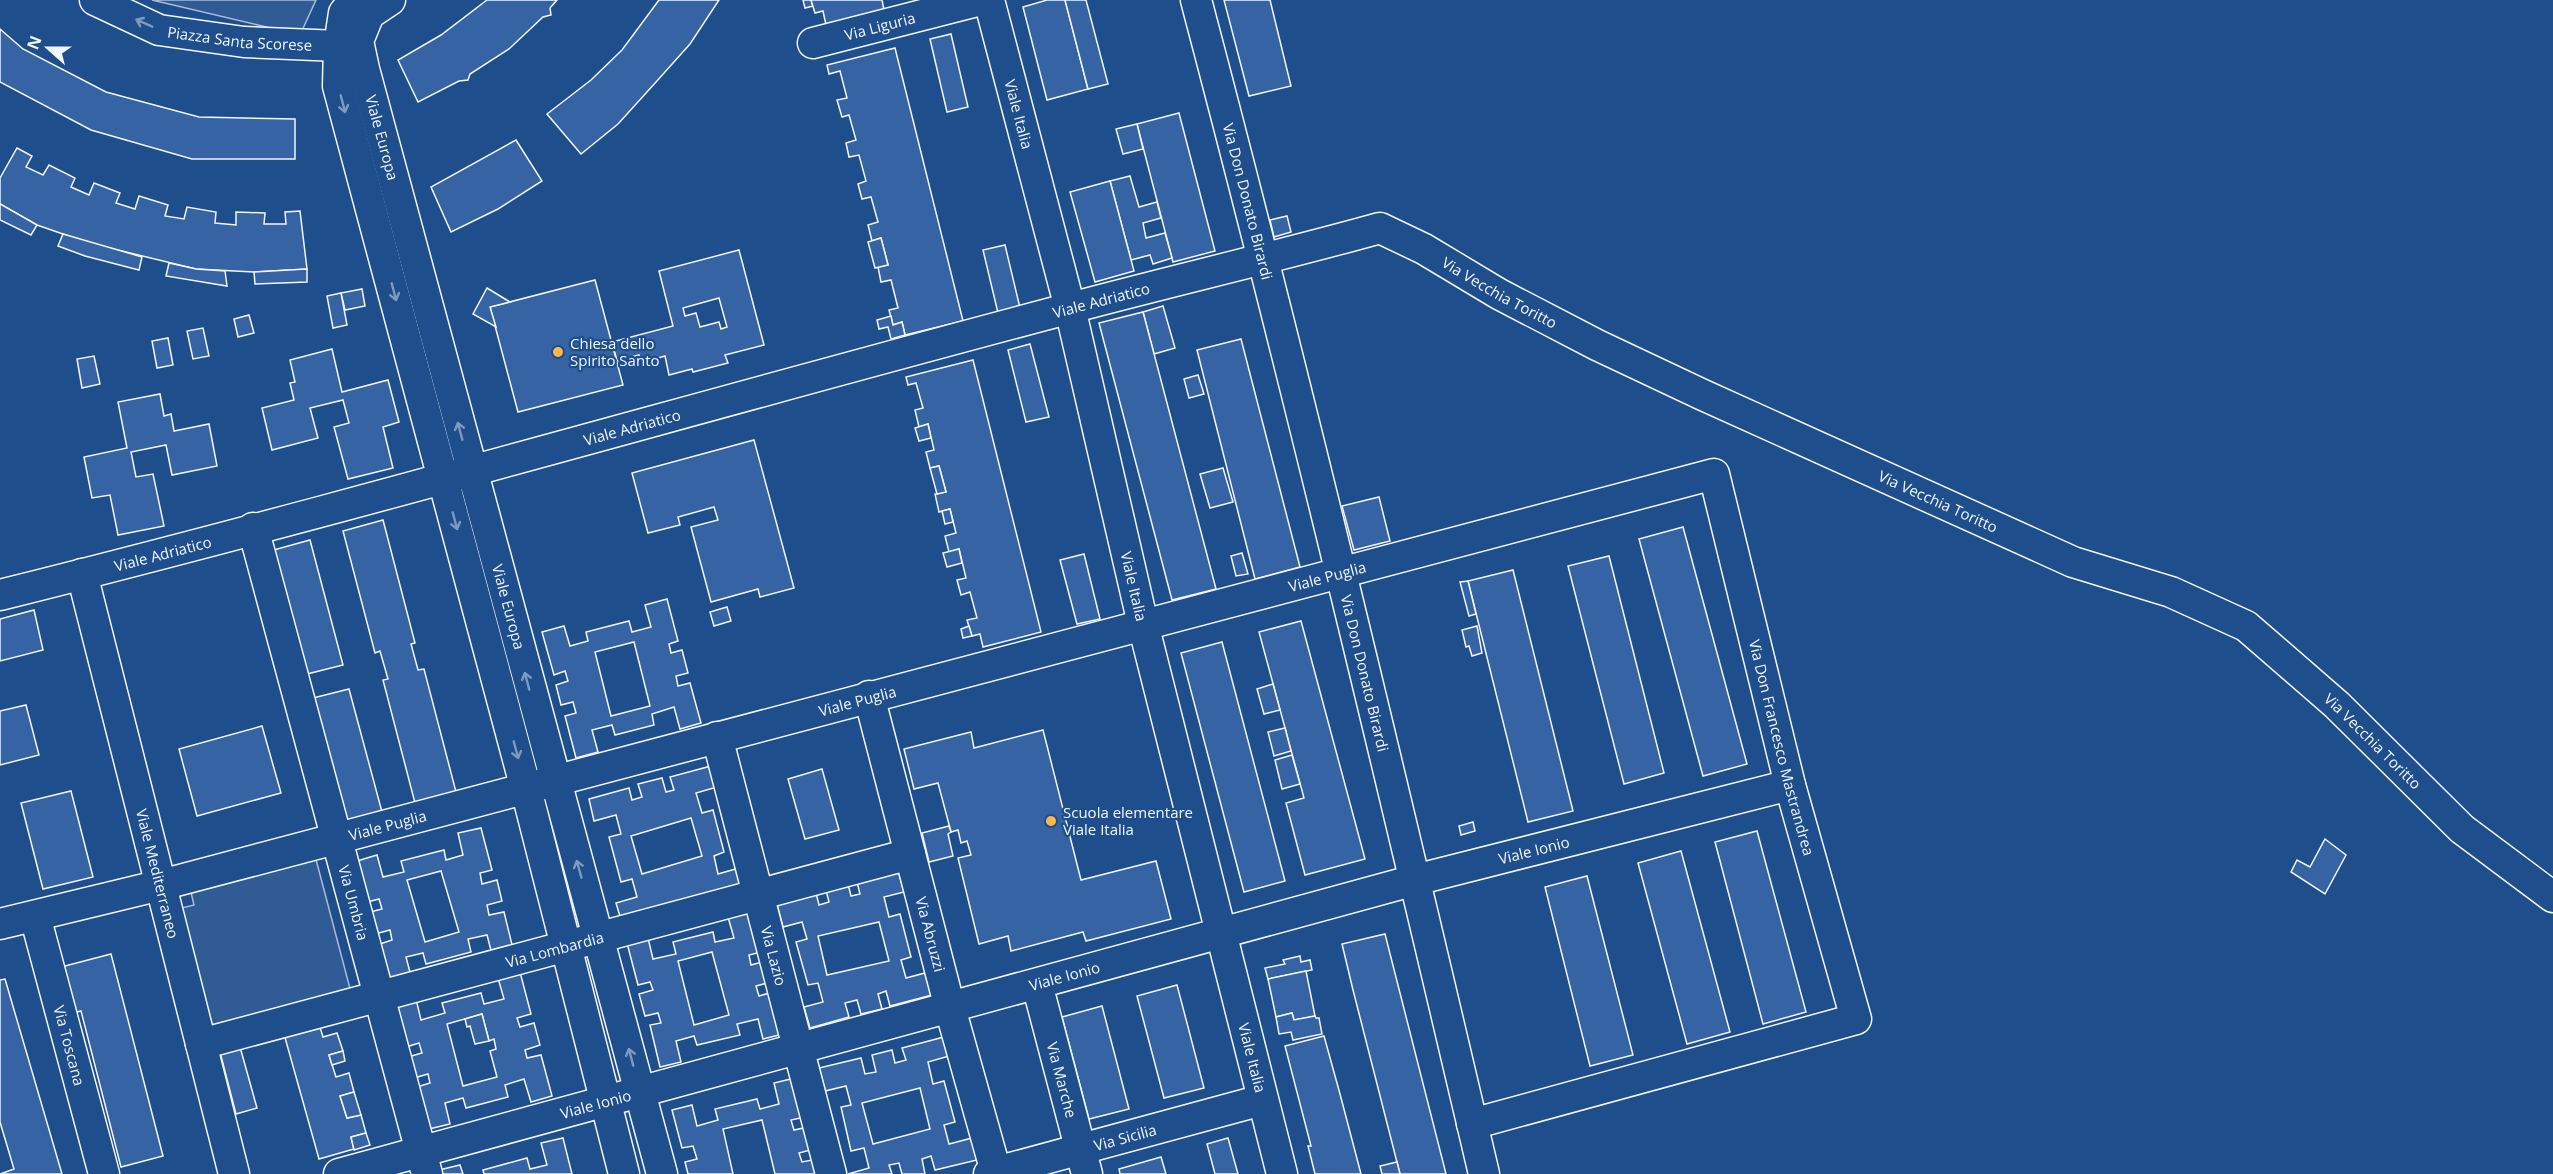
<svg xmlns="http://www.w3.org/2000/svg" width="2553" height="1174" viewBox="0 0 2553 1174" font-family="'Open Sans',sans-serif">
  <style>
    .built { fill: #305b95; stroke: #a8bbd7; stroke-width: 1.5 }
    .building { fill: #3563a3; stroke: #f2f6ff; stroke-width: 1.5; fill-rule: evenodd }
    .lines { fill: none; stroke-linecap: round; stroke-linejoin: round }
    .minor-casing { stroke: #f2f6ff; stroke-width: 33 }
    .minor { stroke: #1f4e8c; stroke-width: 30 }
    .oneway { stroke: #7e9ac0 }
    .poi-dot { fill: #ffb74d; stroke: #1f4e8c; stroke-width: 2 }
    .labels { text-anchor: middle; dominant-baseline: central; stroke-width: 4.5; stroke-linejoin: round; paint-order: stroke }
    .street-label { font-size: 15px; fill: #f2f6ff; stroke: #1f4e8c }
    .poi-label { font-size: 15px; fill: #f2f6ff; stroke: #1f4e8c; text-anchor: start }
  </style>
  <rect width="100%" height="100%" fill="#1f4e8c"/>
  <g class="built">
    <polygon points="152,0 316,0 300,35"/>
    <polygon points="313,848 353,1000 204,1039 174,910 194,905 189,884"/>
  </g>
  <g class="building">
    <polygon points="487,0 557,0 550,8 551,15 543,17 509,49 470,74 468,80 459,81 418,102 398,60 441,35"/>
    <polygon points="659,0 719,0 690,44 656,82 618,124 581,154 547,114 591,80 622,50"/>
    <polygon points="803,0 811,0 813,6 805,8"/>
    <polygon points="811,0 882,0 884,10 826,25 823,11 815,13"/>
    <polygon points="1047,0 1065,0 1088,89 1047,100 1023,7"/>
    <polygon points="1065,0 1086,0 1108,84 1088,89"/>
    <polygon points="1224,0 1270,0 1291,86 1249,96"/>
    <polygon points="0,29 23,49 106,92 199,117 295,119 295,159 192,159 91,130 0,82"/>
    <polygon points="951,34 968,107 947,112 930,39"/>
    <polygon points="895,48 963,321 905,335 902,322 893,325 889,310 898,308 891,280 881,282 878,267 888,265 881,238 872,241 868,225 878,222 871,197 862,199 858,184 866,181 859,155 849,157 846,143 856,140 849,115 842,117 837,100 847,98 840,71 829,74 827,65"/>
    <polygon points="1179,113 1215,251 1173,262 1137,124"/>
    <polygon points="1137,124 1143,149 1123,154 1116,129"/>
    <polygon points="516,140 542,181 498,209 451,232 431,187"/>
    <polygon points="17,148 32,156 26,167 43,175 49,165 75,178 71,187 89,195 94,183 120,193 116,203 135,209 139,196 168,205 165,216 184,219 187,207 216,212 215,223 236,225 236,212 265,213 264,224 286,224 285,212 300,211 307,269 254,272 196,269 89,243 37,225 0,204 0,178"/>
    <polygon points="1130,176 1139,207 1157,202 1161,218 1143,223 1146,238 1165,233 1172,258 1153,264 1150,255 1131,260 1110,181"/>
    <polygon points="1110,181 1134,271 1095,282 1070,192"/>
    <polygon points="0,204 37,225 31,235 0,220"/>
    <polygon points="1287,216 1291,232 1274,237 1270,220"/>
    <polygon points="63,234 142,257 139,270 85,256 58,246"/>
    <polygon points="881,238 888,265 875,268 868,242"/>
    <polygon points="1005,245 1020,308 998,313 983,250"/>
    <path d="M739 250 764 345 725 355 728 363 693 372 692 369 669 375 665 356 641 363 639 355 617 361 612 342 673 326 659 271ZM719 298 727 327 721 329 719 322 700 327 696 313 685 316 683 308Z"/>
    <polygon points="169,263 196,269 225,271 227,286 166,276"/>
    <polygon points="307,269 307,282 255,284 254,272"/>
    <polygon points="595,280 623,385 518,412 490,307"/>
    <polygon points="487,288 510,302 490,307 496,327 473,314"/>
    <polygon points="362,289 365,306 345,310 341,293"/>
    <polygon points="341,293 347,325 333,328 327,296"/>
    <polygon points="1163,306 1175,348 1154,354 1143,312"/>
    <polygon points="1143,312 1216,589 1172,600 1099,323"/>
    <polygon points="249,315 254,333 238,337 234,319"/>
    <polygon points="891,316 893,325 902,322 905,335 891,339 888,327 879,329 877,320"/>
    <polygon points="203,328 209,356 193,359 187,331"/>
    <polygon points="168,338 173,365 157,368 152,341"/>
    <polygon points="1241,339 1300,567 1255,579 1197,350"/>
    <polygon points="1030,344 1049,417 1026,422 1008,350"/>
    <polygon points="332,349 342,392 388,380 399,422 383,427 393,468 348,479 334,427 349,423 343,400 310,408 318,438 272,450 262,408 294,400 290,383 295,382 290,360"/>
    <polygon points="94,356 100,384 82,388 77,359"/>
    <polygon points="973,360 1041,632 983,647 980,634 972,636 967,620 977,618 970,592 961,595 957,580 966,578 959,549 949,552 945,536 956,533 950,509 939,512 935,494 946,492 939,466 930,468 926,452 934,450 928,424 919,427 915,410 923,408 916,383 908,385 906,377"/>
    <polygon points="1198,375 1204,394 1189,398 1184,379"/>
    <polygon points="160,394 164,416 171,414 174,431 209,424 217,466 172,475 166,445 131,452 136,477 153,474 164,526 118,535 110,495 92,498 84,457 127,448 118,402"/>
    <polygon points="928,424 931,438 919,441 915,428"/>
    <polygon points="754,440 794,588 760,597 758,589 711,602 691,527 718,520 714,507 678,517 680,525 648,533 632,473"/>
    <polygon points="939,466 946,492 937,494 930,468"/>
    <polygon points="1223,468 1233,502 1210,508 1200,474"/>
    <polygon points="1379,497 1390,541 1354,550 1342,506"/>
    <polygon points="950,509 953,522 945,524 942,511"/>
    <polygon points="383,520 415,643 411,644 418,670 424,669 456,792 415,803 383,680 388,679 380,651 375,653 343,531"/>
    <polygon points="1683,527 1747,764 1703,776 1639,539"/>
    <polygon points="310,540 343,665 303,675 270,551"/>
    <polygon points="959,549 962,563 947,567 943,553"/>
    <polygon points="1242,553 1248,574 1236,576 1231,556"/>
    <polygon points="1084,554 1100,619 1077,624 1060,560"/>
    <polygon points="1609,556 1664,773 1624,784 1568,566"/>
    <polygon points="1513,570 1573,811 1528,822 1468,581"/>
    <polygon points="1468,581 1476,614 1469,616 1460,582"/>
    <path d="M667 599 678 641 669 644 671 653 682 650 688 673 676 676 678 686 690 683 701 723 680 729 674 707 652 714 654 725 615 735 612 725 592 730 598 752 576 758 565 716 576 713 573 702 561 705 556 685 568 681 565 671 554 675 542 632 564 626 570 646 588 641 586 632 629 621 632 632 651 627 645 605ZM634 642 650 706 611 716 595 652Z"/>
    <polygon points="727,607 731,621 714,626 710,612"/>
    <polygon points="34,610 43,650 0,661 0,619"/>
    <polygon points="1301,621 1365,859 1305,875 1286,803 1304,798 1259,632"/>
    <polygon points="969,626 972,636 963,638 961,629"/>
    <polygon points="1477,626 1482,653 1472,656 1469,646 1466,647 1462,630"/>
    <polygon points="1222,642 1285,881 1244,892 1181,653"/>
    <polygon points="1273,684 1280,710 1264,714 1257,689"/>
    <polygon points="349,689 382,812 341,824 309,699"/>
    <polygon points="26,705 39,755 0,765 0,711"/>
    <polygon points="262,726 281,793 197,816 179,749"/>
    <polygon points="1285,728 1291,751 1274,756 1268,732"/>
    <polygon points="1043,730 1081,880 1156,861 1171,919 1086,941 1083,932 1011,951 1008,936 979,944 958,858 971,855 967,841 961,843 958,830 951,832 938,783 914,789 904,749 971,732 974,748"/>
    <polygon points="1292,755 1300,784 1282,789 1275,760"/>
    <path d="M711 766 717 787 696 793 702 813 713 810 724 852 714 856 718 874 739 868 745 890 622 923 616 903 637 897 632 879 621 882 609 837 621 834 616 815 594 821 589 799 629 788 632 800 642 797 638 784 662 778 666 792 674 790 670 777ZM691 818 702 856 642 874 631 836Z"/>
    <polygon points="822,769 839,830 805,839 788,779"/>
    <polygon points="71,791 93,877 43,889 21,803"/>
    <polygon points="1473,822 1475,831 1461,835 1459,826"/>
    <polygon points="949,826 951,832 948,834 953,856 929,862 922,833"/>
    <path d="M481 828 492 870 480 873 482 884 497 880 502 901 487 905 489 915 504 912 514 953 493 958 487 935 468 939 471 952 426 964 423 953 406 957 412 980 390 986 380 944 392 940 390 930 375 934 370 912 382 909 379 899 367 902 357 861 377 855 383 877 404 872 401 861 444 850 446 860 463 855 458 833ZM441 871 459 932 425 942 407 880Z"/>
    <polygon points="1757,831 1806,1012 1763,1024 1715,842"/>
    <polygon points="2325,839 2346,855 2325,894 2291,872 2297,860 2310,867"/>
    <polygon points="1681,851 1730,1032 1687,1044 1638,863"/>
    <path d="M898 870 904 892 884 897 889 917 900 914 911 957 901 960 906 978 925 973 932 995 890 1006 886 991 878 994 882 1009 861 1014 857 1000 845 1003 849 1017 810 1028 804 1007 823 1002 818 983 808 985 796 942 807 939 802 922 783 927 777 904 816 893 819 905 829 902 826 890 848 884 851 896 860 894 857 882ZM879 922 889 961 827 975 818 936Z"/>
    <polygon points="1587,876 1633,1055 1590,1066 1545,887"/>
    <path d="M751 911 761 952 749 955 751 965 766 961 771 982 756 986 759 996 773 992 783 1034 763 1039 758 1019 737 1024 740 1035 697 1045 694 1036 676 1041 681 1062 660 1067 650 1025 661 1023 658 1013 645 1016 639 994 653 990 650 982 638 985 627 943 648 938 653 959 676 954 673 942 713 932 715 942 734 938 728 917ZM712 952 729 1015 694 1025 678 961Z"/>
    <polygon points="1385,934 1446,1174 1400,1174 1353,990 1342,944"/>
    <polygon points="111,954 163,1156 121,1167 81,1011 73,1013 61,967"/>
    <polygon points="1300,956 1301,962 1310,960 1312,970 1268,979 1265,968 1285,964 1283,960"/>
    <polygon points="1306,971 1315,1016 1294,1020 1292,1013 1276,1017 1268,979"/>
    <path d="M520 972 531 1014 517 1018 520 1027 534 1023 540 1045 525 1050 527 1058 541 1055 552 1096 531 1102 524 1079 505 1085 508 1097 466 1108 463 1098 445 1103 450 1124 429 1129 417 1087 430 1083 428 1074 414 1078 408 1057 422 1053 419 1043 406 1047 395 1005 416 999 421 1020 445 1013 442 1003 481 993 484 1004 504 999 498 978ZM482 1014 489 1041 494 1039 496 1049 490 1051 497 1077 463 1086 447 1024Z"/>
    <polygon points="5,979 62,1174 0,1174 14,1169 0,1122 0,980"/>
    <polygon points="1177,985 1204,1088 1164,1098 1137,996"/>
    <polygon points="1102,1006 1129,1109 1089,1119 1062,1017"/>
    <polygon points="1292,1013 1294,1020 1315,1016 1316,1018 1319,1018 1322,1034 1293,1040 1291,1032 1279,1034 1276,1017"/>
    <polygon points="482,1014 489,1041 475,1044 470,1026 467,1027 465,1019"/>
    <polygon points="319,1024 323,1037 337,1033 343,1051 329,1055 336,1077 349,1073 354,1092 340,1096 347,1118 361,1115 366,1133 351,1137 354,1149 319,1159 284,1034"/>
    <polygon points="1324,1036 1340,1094 1361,1174 1315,1174 1308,1146 1311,1146 1285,1046"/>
    <path d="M944 1037 949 1056 928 1062 933 1084 944 1081 955 1122 944 1125 949 1144 972 1138 977 1160 935 1170 931 1156 922 1159 925 1174H902L899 1163 889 1165 892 1174H848L869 1168 864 1148 851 1151 841 1107 851 1105 846 1086 825 1091 819 1068 861 1058 865 1074 876 1072 872 1055 892 1050 895 1063 906 1060 902 1048ZM920 1088 930 1129 873 1144 862 1103Z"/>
    <polygon points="240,1047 257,1108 236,1114 220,1052"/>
    <polygon points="343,1051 345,1061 332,1065 329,1055"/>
    <polygon points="795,1078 805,1117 791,1120 794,1130 808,1127 814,1149 799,1153 802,1162 817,1159 821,1174 775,1174 762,1120 723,1129 733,1174 688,1174 685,1162 697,1159 693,1146 682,1148 672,1110 692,1105 697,1126 718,1120 715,1109 757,1099 760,1109 779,1104 774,1083"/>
    <polygon points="354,1092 361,1115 347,1118 340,1096"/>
    <polygon points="366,1133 370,1145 354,1150 351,1137"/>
    <polygon points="563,1138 572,1174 484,1174 483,1170 527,1158 530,1169 547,1165 541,1143"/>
    <polygon points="1228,1138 1238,1174 1215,1174 1207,1144"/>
    <polygon points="1161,1157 1166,1174 1120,1174 1119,1169"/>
    <polygon points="1397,1162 1400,1174 1382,1174 1380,1166"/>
    <polygon points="460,1165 463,1174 440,1174 439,1170"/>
  </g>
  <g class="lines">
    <defs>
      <g id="minor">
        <path id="s1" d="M95 0 159 30 244 42 339 46 344 13 354 0"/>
        <path id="s2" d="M390 0 369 14 358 41 364 69 662 1174"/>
        <path id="s3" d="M989 0 1070 308 1143 624 1282 1174"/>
        <path id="s4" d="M1196 0C1299 390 1392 782 1484 1174"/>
        <path id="s5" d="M813 43 981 0"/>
        <polyline points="339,46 338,86 526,789 624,1174"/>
        <path id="s6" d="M253 528 427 1174"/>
        <path id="s7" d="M82 574 234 1174"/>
        <path id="s8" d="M0 595C357 506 711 403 1067 309 1171 281 1276 257 1380 228L1424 249 1499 294 1597 345 1703 395 2073 562 2171 592 2246 626 2337 705 2462 829 2553 897"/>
        <path id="s9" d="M869 696 950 1008 996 1172"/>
        <path id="s10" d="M717 737 831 1174"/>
        <path id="s11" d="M35 916 104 1174"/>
        <path id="s12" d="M0 924 161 885 1714 474 1790 785 1856 1019 1472 1124"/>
        <path id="s13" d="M1037 984 1087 1174"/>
        <path id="s14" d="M201 1044 910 854"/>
        <path id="s15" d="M339 1174 1415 880 1790 785"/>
        <path id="s16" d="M989 1174 1262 1100"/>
      </g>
    </defs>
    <use href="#minor" class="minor-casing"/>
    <use href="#minor" class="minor"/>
  </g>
  <defs><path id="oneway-shaft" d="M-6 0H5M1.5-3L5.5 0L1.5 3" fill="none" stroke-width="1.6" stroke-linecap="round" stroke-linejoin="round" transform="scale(1.5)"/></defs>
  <g class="oneway">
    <use href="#oneway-shaft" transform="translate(144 23) rotate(-156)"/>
    <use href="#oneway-shaft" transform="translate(343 104) rotate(75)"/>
    <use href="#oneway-shaft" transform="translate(394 292) rotate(75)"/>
    <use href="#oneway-shaft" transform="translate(460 431) rotate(-105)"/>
    <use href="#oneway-shaft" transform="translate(455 521) rotate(75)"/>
    <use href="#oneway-shaft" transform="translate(527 681) rotate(-105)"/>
    <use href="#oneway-shaft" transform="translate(516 750) rotate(75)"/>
    <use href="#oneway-shaft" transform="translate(579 869) rotate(-106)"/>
    <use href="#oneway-shaft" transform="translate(631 1057) rotate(-105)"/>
  </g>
  <g class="poi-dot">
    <circle cx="558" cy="352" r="6"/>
    <circle cx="1051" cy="821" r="6"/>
  </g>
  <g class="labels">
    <g class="street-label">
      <text stroke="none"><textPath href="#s5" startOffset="69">Via Liguria</textPath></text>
      <text stroke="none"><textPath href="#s1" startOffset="152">Piazza Santa Scorese</textPath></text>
      <text stroke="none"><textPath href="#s3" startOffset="118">Viale Italia</textPath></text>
      <text stroke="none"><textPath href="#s2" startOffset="154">Viale Europa</textPath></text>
      <text stroke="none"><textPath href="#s4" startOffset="208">Via Don Donato Birardi</textPath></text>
      <text stroke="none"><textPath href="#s8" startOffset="1564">Via Vecchia Toritto</textPath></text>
      <text stroke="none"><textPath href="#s8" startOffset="1140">Viale Adriatico</textPath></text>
      <text stroke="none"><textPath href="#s8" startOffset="654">Viale Adriatico</textPath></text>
      <text stroke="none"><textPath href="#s8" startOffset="2050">Via Vecchia Toritto</textPath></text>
      <text stroke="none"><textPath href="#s8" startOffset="168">Viale Adriatico</textPath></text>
      <text stroke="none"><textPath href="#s12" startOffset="1372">Viale Puglia</textPath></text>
      <text stroke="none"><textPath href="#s3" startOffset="604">Viale Italia</textPath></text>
      <text stroke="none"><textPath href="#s2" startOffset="640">Viale Europa</textPath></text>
      <text stroke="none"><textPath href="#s4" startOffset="694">Via Don Donato Birardi</textPath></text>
      <text stroke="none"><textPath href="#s12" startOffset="886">Viale Puglia</textPath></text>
      <text stroke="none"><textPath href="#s8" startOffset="2554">Via Vecchia Toritto</textPath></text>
      <text stroke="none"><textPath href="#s12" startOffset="2054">Via Don Francesco Mastrandrea</textPath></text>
      <text stroke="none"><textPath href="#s12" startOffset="400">Viale Puglia</textPath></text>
      <text stroke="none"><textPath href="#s15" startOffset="1238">Viale Ionio</textPath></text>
      <text stroke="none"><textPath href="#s7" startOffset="309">Viale Mediterraneo</textPath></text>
      <text stroke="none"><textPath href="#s6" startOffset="388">Via Umbria</textPath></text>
      <text stroke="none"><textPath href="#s9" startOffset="246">Via Abruzzi</textPath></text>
      <text stroke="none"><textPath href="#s14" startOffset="366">Via Lombardia</textPath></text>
      <text stroke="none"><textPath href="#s10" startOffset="226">Via Lazio</textPath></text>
      <text stroke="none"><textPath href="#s15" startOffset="752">Viale Ionio</textPath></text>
      <text stroke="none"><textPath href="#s11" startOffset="134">Via Toscana</textPath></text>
      <text stroke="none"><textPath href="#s3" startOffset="1090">Viale Italia</textPath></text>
      <text stroke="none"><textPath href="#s13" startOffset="99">Via Marche</textPath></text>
      <text stroke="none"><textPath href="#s15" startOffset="266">Viale Ionio</textPath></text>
      <text stroke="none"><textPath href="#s16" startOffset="141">Via Sicilia</textPath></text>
    </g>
    <g class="poi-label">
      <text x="570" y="343">Chiesa dello<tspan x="570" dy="17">Spirito Santo</tspan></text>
      <text x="1063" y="812">Scuola elementare<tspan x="1063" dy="17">Viale Italia</tspan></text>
    </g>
  </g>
  <g transform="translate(48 48) rotate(291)" stroke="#1f4e8c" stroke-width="4.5" paint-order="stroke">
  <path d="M0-4.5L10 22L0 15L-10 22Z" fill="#f2f6ff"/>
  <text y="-9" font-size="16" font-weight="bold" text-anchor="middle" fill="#f2f6ff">N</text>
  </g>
</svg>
